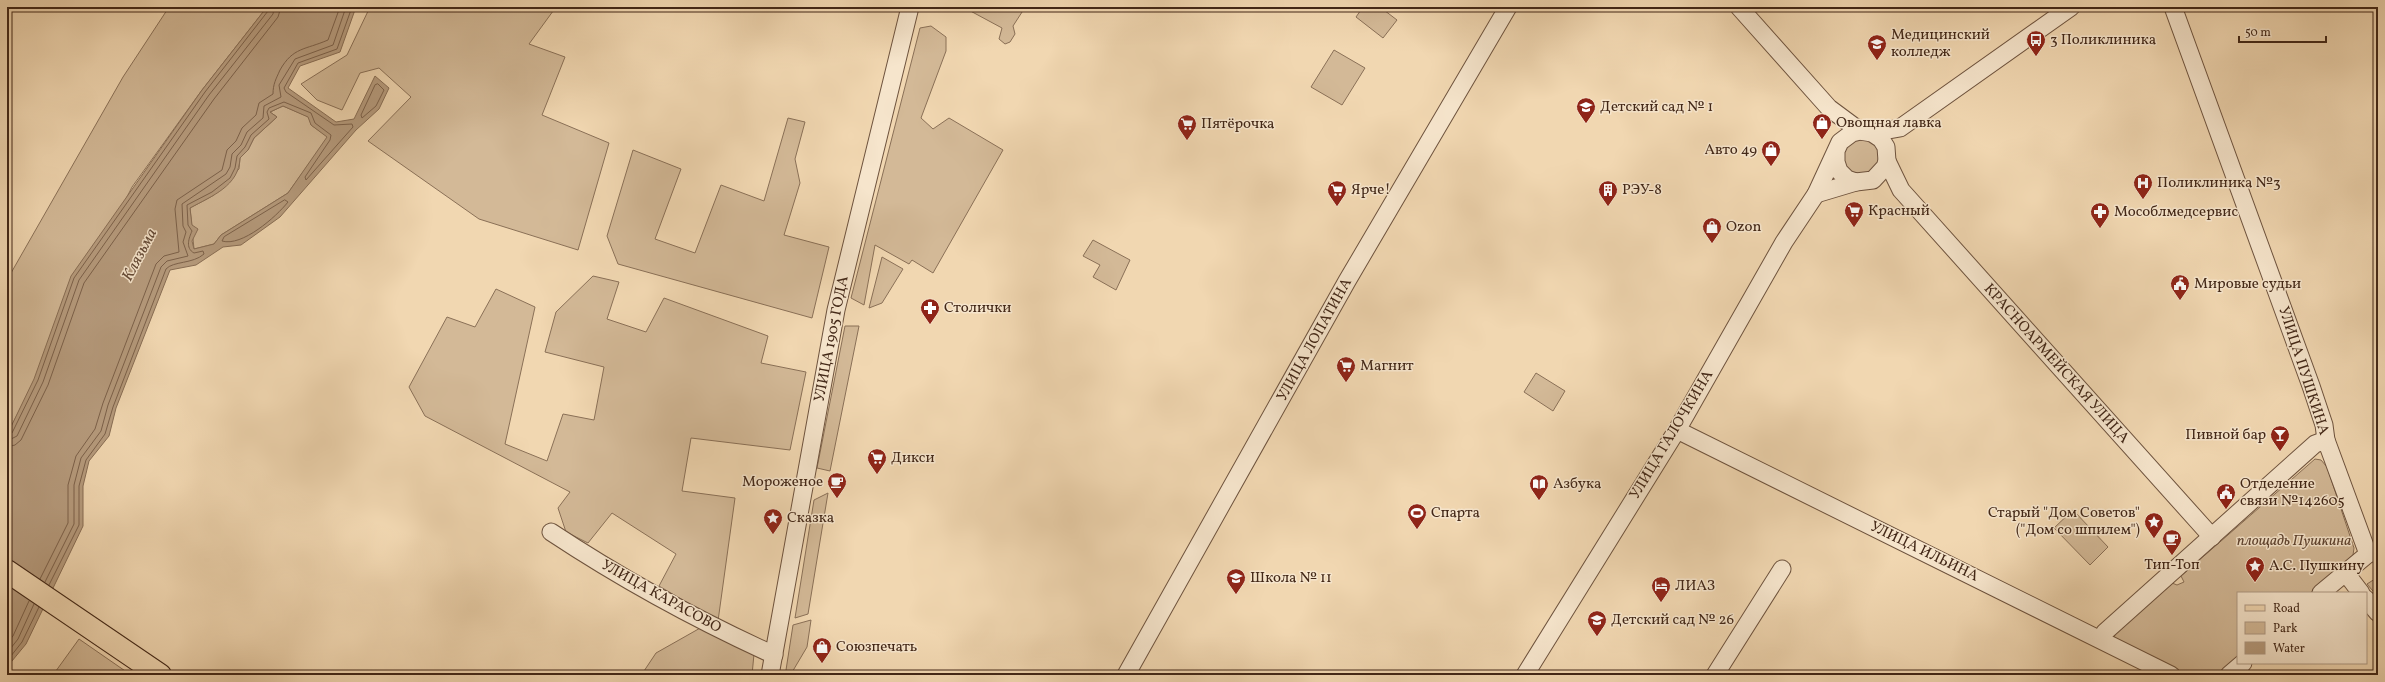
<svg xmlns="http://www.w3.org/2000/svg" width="2385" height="682" viewBox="0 0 2385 682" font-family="Vollkorn,serif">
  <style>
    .green { fill: #d3b997; stroke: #8a7057 }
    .water { fill: #b69b7d; stroke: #886d54; fill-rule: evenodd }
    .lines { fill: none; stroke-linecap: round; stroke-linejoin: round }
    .shore { stroke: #7c614a; stroke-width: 1 }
    .minor-casing { stroke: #6e533e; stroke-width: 19 }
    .major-casing { stroke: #422717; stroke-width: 24 }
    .minor { stroke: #f6e5cc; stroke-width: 17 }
    .major { stroke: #f1d7b1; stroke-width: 22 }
    .labels { text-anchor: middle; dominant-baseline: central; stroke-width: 3; stroke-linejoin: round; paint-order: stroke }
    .poi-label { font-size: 15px; fill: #422717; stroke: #f6e5cc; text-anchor: start }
    .street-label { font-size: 15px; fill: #422717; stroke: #f6e5cc }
    .park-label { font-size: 15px; font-style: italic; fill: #5f4431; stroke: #f6e5cc }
    .water-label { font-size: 16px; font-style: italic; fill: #654a36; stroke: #f6e5cc }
  </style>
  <rect width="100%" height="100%" fill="#f1d7b1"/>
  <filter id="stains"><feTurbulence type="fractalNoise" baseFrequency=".005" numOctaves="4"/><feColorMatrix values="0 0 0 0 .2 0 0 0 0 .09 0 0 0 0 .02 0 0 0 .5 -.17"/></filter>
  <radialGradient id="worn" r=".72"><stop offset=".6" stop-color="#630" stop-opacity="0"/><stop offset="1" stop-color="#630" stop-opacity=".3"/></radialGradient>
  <g class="green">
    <polygon points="169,7 267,7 202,90 132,187 7,435 7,280 123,77"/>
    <polygon points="370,7 556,7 529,44 565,57 542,115 609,143 578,250 479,219 368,141 411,97 379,68 360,73 342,110 317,100 301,84 347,55"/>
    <polygon points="963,7 1011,7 1017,10 1020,7 1028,7 1026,10 1024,9 1013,26 1015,34 1010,42 1005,44 999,39 1002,28"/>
    <polygon points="1363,7 1380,7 1397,20 1383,38 1356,17"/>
    <polygon points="931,26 946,37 946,51 921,118 933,129 949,118 1003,150 933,273 912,260 909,264 875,245 864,305 851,298 920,28"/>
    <polygon points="1334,50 1365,68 1342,105 1311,87"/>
    <polygon points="283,106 309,117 311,125 328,137 288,193 221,235 214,244 194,249 190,208 214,195 239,169 240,158 248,150 254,138 277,117 270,112"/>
    <polygon points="788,118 805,122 795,159 800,183 784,235 829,247 812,318 618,264 607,236 633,150 681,169 655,239 695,253 721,185 764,201"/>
    <circle cx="1861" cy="157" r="18"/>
    <polygon points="1093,240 1130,260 1116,290 1093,277 1100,265 1083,256"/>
    <polygon points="882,257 903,269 882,303 869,308"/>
    <polygon points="593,276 619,282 607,319 646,332 664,298 768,336 761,363 806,372 790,450 691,438 682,491 735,498 718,621 659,586 676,554 612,513 588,543 566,532 558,508 570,492 425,416 409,387 447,317 475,327 496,289 535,307 505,444 547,461 563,414 594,420 604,367 545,352 556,312"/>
    <polygon points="845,326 859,326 830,471 817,468"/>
    <polygon points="1536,373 1565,391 1553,411 1524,392"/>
    <polygon points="2315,459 2321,460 2327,467 2354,548 2353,555 2310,593 2238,593 2238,657 2217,675 2182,675 2118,642 2114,637 2118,629 2156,594 2172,583 2177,585 2184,582 2181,576"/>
    <polygon points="828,493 808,614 795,618 814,500"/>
    <polygon points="2073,510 2108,547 2090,565 2054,528"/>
    <polygon points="2378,577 2378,597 2367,584"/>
    <polygon points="811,620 807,647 791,674 786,670 793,625"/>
    <polygon points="702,627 754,654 752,675 651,675 644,671 656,653"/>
    <polygon points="79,639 131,675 53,675"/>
  </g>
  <path class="water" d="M267 7H356L340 52 300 66 288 88 336 122 354 119 375 76 389 88 379 109 356 130 280 217 241 245 223 247 196 265 170 270 116 408 109 436 89 461 83 486V526L26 644 7 667V435L34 379 71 276 202 90ZM283 106 308 117 311 125 327 137 288 193 221 235 214 244 194 249 192 241 198 229 192 225 190 208C212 196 239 186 240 158L248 150 254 138 277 117 270 112Z"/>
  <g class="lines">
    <g class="shore">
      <polygon points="378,84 384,90 376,106 362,118 361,115 375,85"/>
      <path d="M285 200 288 202C276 217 242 247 222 241L224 237Z"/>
      <polyline points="7,436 12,433 38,380 74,278 205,92 268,11 269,7"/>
      <polyline points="7,441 17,436 43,382 79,280 209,95 273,14 274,7"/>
      <polyline points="7,447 15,445 21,440 48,385 84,283 214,99 278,17 281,7"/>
      <path d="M40 579 68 523V485L76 456 95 429 103 403 156 264 164 256 179 252 175 209 177 200 222 170 227 150 236 141 242 128 256 115 259 103 273 94C273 84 276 79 280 70 293 47 305 50 328 40L340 7"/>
      <polyline points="45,582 74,524 74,485 81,458 101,431 108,405 161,267 167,261 188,256 183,242 186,232 183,226 182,204 226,174 230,167 232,154 241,145 247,132 263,118 264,106 281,97 279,85 295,59 333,45 346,7"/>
      <path d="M49 585 79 525V486L86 460 105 434 113 407 166 269C173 261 193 264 204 254L203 251 194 253C185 248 189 238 192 231L188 225 187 205 212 192 230 178 235 168 237 156 245 147 251 135 269 119 267 112 269 108 284 102 311 113 315 123 331 135 330 140 305 177 306 180 353 127 352 124 334 125 286 92 284 88 298 63 337 49 352 7"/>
      <polyline points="7,643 13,636 29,601"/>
      <polyline points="7,653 18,639 34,604"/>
      <polyline points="7,661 22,642 39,607"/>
    </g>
    <defs>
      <g id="minor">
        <polyline points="1739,7 1829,108 1860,131"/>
        <polyline points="2173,7 2311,386 2324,425 2326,440 2368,554"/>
        <polyline points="1872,133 1900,128 2071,7"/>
        <polyline points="1887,161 1901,190 2212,537"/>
        <polyline points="1816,194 1856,182"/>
        <polyline points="1677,430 2171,675"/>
        <path d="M551 532C622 579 697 620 774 655"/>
        <polyline points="2345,572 2361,593"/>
        <polyline points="2321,593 2368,554 2378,551"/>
        <polyline points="2366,599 2378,613"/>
        <polyline points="2101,639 2105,632 2315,444 2326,440"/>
        <polyline points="770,675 836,310 910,7"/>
        <polyline points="1126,675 1347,281 1508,7"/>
        <polyline points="1525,675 1677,430 1784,242 1816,194 1840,142 1852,133 1860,131 1872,133 1881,139 1886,147 1887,161 1885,167 1873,180 1856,182 1847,179 1839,171 1836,162 1836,151"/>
        <polyline points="1715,675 1782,569"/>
        <polyline points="2229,675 2243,663"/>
      </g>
      <polyline id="major" points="7,571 160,675"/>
    </defs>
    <use href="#minor" class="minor-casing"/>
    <use href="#major" class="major-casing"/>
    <use href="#minor" class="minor"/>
    <use href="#major" class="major"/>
  </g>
  <defs>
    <symbol id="bus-pin" viewBox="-11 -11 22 30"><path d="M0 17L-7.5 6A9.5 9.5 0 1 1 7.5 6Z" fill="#8f2418" stroke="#f6e5cc"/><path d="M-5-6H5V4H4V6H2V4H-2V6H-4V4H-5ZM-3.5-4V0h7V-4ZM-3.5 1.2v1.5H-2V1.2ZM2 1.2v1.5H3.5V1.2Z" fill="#fff"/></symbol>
    <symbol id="university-pin" viewBox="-11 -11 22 30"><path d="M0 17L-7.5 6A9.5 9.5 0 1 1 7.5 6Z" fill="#8f2418" stroke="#f6e5cc"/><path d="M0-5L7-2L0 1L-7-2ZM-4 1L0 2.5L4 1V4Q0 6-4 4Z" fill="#fff"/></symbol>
    <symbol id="school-pin" viewBox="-11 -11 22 30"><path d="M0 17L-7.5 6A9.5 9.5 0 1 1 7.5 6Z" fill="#8f2418" stroke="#f6e5cc"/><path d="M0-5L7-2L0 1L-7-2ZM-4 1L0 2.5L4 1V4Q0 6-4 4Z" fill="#fff"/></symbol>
    <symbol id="shop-pin" viewBox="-11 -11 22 30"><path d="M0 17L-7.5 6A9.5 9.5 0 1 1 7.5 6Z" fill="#8f2418" stroke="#f6e5cc"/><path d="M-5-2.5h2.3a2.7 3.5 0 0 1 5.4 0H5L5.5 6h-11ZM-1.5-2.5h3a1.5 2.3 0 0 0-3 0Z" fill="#fff"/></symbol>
    <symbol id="supermarket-pin" viewBox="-11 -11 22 30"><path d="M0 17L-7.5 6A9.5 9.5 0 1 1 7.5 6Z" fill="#8f2418" stroke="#f6e5cc"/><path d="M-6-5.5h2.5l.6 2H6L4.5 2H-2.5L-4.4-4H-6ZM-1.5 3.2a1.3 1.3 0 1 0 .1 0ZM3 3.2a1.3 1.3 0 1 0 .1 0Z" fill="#fff"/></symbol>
    <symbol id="hospital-pin" viewBox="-11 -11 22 30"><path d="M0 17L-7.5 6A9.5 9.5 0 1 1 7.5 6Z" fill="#8f2418" stroke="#f6e5cc"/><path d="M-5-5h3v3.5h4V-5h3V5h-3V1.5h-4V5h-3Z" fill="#fff"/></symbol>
    <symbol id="building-pin" viewBox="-11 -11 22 30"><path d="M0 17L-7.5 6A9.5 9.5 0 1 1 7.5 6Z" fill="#8f2418" stroke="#f6e5cc"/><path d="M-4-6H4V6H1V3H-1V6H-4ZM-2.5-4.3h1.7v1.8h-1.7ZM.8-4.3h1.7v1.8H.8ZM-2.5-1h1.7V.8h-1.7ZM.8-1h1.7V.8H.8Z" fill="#fff"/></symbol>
    <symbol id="pharmacy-pin" viewBox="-11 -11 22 30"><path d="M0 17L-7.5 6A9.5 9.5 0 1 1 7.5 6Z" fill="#8f2418" stroke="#f6e5cc"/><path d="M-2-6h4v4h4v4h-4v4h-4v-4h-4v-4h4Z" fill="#fff"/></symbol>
    <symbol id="civic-pin" viewBox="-11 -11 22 30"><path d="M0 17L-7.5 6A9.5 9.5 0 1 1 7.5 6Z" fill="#8f2418" stroke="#f6e5cc"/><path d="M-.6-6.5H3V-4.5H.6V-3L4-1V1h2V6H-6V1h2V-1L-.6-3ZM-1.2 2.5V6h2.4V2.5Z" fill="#fff"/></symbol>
    <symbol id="bar-pin" viewBox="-11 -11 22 30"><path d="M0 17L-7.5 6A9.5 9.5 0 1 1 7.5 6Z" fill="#8f2418" stroke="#f6e5cc"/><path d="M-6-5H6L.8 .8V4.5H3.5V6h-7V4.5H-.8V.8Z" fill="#fff"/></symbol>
    <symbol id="cafe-pin" viewBox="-11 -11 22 30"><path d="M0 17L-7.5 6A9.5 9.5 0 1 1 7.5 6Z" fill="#8f2418" stroke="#f6e5cc"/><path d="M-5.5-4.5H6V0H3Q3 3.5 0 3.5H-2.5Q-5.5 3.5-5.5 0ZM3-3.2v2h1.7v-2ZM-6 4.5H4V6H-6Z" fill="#fff"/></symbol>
    <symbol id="library-pin" viewBox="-11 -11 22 30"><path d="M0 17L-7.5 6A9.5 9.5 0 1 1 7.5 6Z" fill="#8f2418" stroke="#f6e5cc"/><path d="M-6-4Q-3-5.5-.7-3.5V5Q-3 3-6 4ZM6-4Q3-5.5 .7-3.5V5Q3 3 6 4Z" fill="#fff"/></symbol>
    <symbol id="stadium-pin" viewBox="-11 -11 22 30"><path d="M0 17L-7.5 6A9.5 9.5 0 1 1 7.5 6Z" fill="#8f2418" stroke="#f6e5cc"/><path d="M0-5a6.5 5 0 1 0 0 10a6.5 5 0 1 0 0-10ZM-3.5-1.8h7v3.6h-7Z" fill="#fff"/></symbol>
    <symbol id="sight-pin" viewBox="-11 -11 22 30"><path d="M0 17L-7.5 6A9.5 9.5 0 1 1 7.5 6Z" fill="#8f2418" stroke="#f6e5cc"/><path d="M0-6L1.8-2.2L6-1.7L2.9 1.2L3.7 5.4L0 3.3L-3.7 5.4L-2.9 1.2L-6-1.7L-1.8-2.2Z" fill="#fff"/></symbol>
    <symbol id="hotel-pin" viewBox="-11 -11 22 30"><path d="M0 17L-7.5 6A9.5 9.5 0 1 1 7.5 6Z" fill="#8f2418" stroke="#f6e5cc"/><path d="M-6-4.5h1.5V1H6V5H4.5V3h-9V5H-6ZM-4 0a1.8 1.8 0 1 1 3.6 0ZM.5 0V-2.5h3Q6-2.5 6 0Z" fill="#fff"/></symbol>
  </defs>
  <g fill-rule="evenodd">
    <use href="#bus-pin" x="2025" y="29" width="22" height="30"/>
    <use href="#university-pin" x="1866" y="33" width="22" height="30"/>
    <use href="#school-pin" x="1575" y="96" width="22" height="30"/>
    <use href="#shop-pin" x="1811" y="112" width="22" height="30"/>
    <use href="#supermarket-pin" x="1176" y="113" width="22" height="30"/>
    <use href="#shop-pin" x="1760" y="139" width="22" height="30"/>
    <use href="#hospital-pin" x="2132" y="172" width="22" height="30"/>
    <use href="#supermarket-pin" x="1326" y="179" width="22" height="30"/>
    <use href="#building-pin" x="1597" y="179" width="22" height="30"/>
    <use href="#supermarket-pin" x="1843" y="200" width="22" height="30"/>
    <use href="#pharmacy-pin" x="2089" y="201" width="22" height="30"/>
    <use href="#shop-pin" x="1701" y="216" width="22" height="30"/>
    <use href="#civic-pin" x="2169" y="273" width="22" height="30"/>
    <use href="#pharmacy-pin" x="919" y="297" width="22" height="30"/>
    <use href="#supermarket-pin" x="1335" y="355" width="22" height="30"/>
    <use href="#bar-pin" x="2269" y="424" width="22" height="30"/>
    <use href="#supermarket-pin" x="866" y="447" width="22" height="30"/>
    <use href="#cafe-pin" x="826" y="471" width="22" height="30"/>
    <use href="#library-pin" x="1528" y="473" width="22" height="30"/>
    <use href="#civic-pin" x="2215" y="482" width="22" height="30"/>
    <use href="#stadium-pin" x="1406" y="502" width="22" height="30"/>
    <use href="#sight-pin" x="762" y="507" width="22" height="30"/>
    <use href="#sight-pin" x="2143" y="511" width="22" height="30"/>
    <use href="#cafe-pin" x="2161" y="528" width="22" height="30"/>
    <use href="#sight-pin" x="2244" y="555" width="22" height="30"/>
    <use href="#school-pin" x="1225" y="567" width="22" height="30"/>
    <use href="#hotel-pin" x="1650" y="575" width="22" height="30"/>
    <use href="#school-pin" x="1586" y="609" width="22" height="30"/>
    <use href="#shop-pin" x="811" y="636" width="22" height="30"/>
  </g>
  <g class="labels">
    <g class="poi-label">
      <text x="1891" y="35">Медицинский<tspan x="1891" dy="17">колледж</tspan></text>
      <text x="2050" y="40">3 Поликлиника</text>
      <text x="1600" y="107">Детский сад № 1</text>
      <text x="1836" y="123">Овощная лавка</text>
      <text x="1201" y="124">Пятёрочка</text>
      <text x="1757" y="150" text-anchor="end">Авто 49</text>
      <text x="2157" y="183">Поликлиника №3</text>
      <text x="1351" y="190">Ярче!</text>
      <text x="1622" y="190">РЭУ-8</text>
      <text x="1868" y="211">Красный</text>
      <text x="2114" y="212">Мособлмедсервис</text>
      <text x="1726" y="227">Ozon</text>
      <text x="2194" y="284">Мировые судьи</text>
      <text x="944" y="308">Столички</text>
      <text x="1360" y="366">Магнит</text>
      <text x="2266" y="435" text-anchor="end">Пивной бар</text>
      <text x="891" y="458">Дикси</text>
      <text x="823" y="482" text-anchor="end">Мороженое</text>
      <text x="1553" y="484">Азбука</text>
      <text x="2240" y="484">Отделение<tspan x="2240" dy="17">связи №142605</tspan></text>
      <text x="1431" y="513">Спарта</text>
      <text x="2140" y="513" text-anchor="end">Старый "Дом Советов"<tspan x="2140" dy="17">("Дом со шпилем")</tspan></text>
      <text x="787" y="518">Сказка</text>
      <text x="2172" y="565" text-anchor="middle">Тип-Топ</text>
      <text x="2269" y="566">А.С. Пушкину</text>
      <text x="1250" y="578">Школа № 11</text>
      <text x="1675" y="586">ЛИАЗ</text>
      <text x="1611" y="620">Детский сад № 26</text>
      <text x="836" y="647">Союзпечать</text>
    </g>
    <g class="street-label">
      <text transform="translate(832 339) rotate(-79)">УЛИЦА 1905 ГОДА</text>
      <text transform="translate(1315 340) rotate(-61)">УЛИЦА ЛОПАТИНА</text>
      <text transform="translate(2056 364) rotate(48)">КРАСНОАРМЕЙСКАЯ УЛИЦА</text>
      <text transform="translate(2303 371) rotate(72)">УЛИЦА ПУШКИНА</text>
      <text transform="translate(1672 435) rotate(-59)">УЛИЦА ГАЛОЧКИНА</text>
      <text transform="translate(1924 552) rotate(26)">УЛИЦА ИЛЬИНА</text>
      <text transform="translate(661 597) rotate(29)">УЛИЦА КАРАСОВО</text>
    </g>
    <g class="park-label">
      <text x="2294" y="541">площадь Пушкина</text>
    </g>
    <g class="water-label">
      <text transform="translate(140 255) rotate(-62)">Клязьма</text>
    </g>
  </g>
  <rect width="2385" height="682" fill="none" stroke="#f1d7b1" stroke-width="24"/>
  <rect x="8" y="8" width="2369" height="666" fill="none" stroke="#422717" stroke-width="2"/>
  <rect x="12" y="12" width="2361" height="658" fill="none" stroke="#422717"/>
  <rect x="2237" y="592" width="130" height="72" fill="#f6e5cc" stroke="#ae9984"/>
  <rect x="2245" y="605" width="20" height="6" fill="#f1d7b1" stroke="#ae9984"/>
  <text x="2273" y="612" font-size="12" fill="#422717">Road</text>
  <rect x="2245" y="622" width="20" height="12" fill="#d3b997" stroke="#ae9984"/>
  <text x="2273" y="632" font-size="12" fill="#422717">Park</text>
  <rect x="2245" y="642" width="20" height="12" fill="#b69b7d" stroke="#ae9984"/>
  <text x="2273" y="652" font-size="12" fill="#422717">Water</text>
  <path d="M2239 36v6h87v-6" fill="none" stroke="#422717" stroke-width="2"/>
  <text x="2245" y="36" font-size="12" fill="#422717" stroke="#f6e5cc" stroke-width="3" paint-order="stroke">50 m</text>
  <rect width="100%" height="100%" filter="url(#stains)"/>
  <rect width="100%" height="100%" fill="url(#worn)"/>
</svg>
